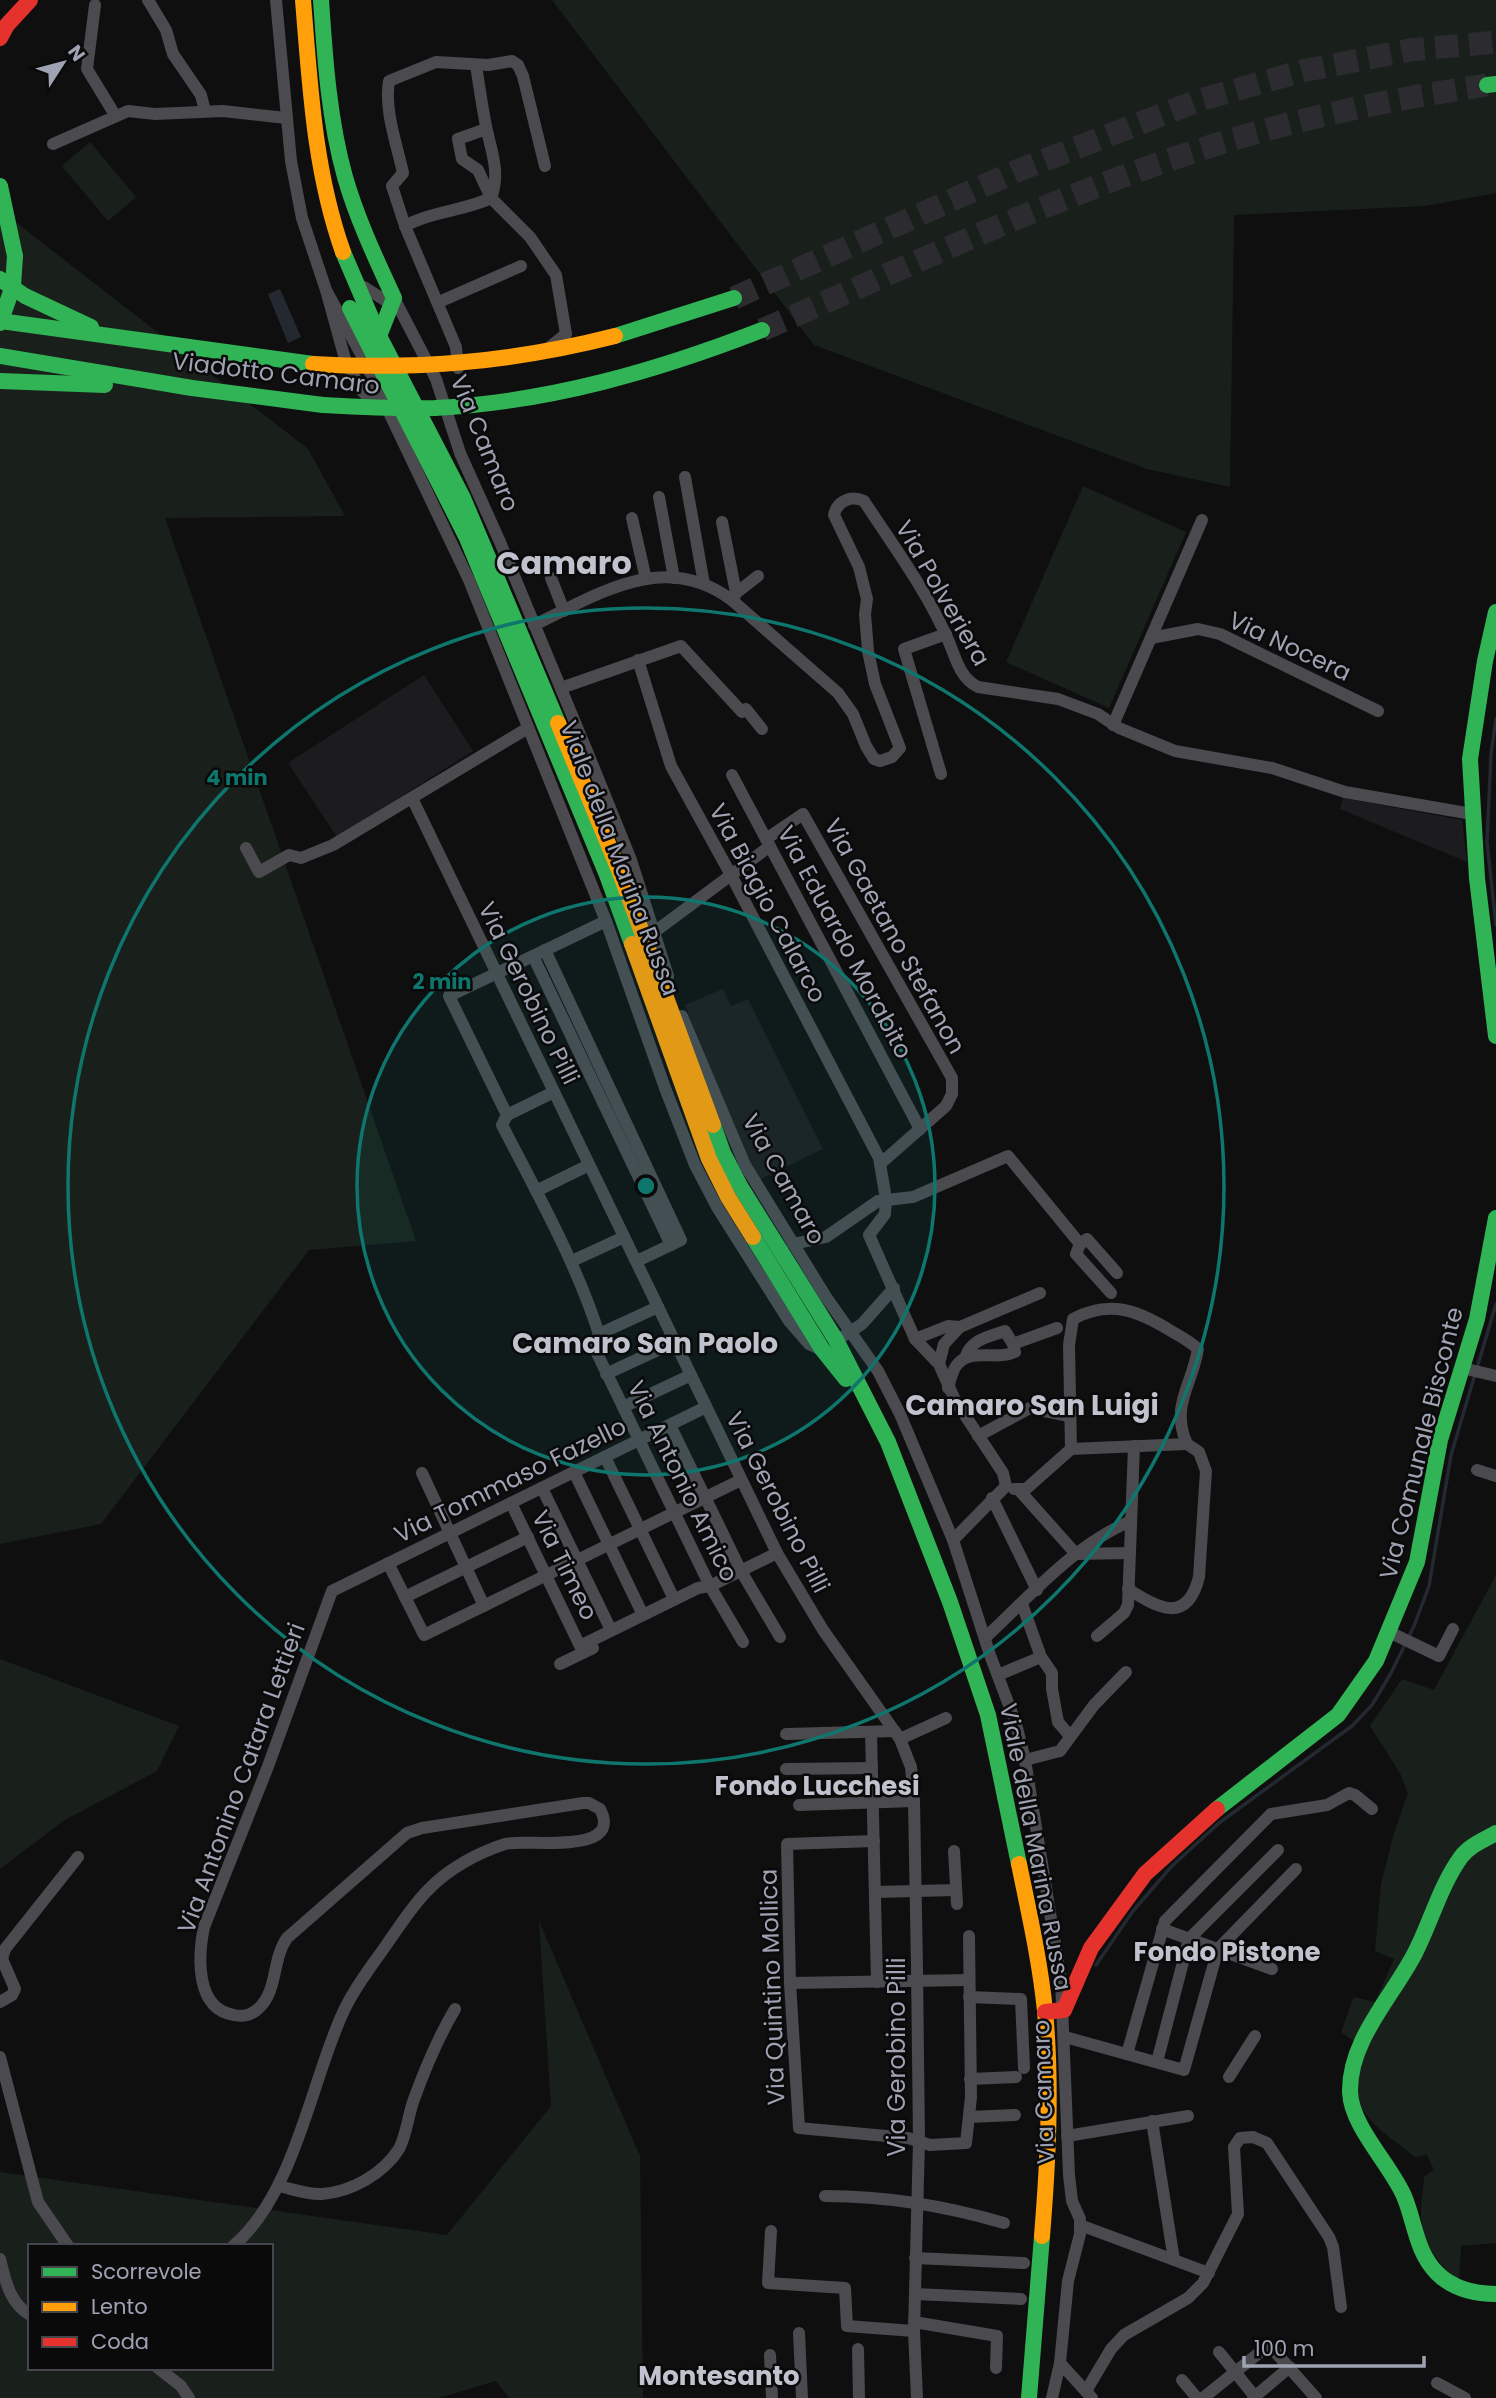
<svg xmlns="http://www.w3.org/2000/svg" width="1496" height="2398" viewBox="0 0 1496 2398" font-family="Poppins,sans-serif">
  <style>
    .built { fill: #1c1c1e }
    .green { fill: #19201b; fill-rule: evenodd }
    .water { fill: #232831 }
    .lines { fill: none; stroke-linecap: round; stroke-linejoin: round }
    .stream { stroke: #232831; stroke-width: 3.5 }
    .highway-tunnel { stroke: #2c2c30; stroke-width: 23; stroke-dasharray: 23 11; stroke-linecap: butt }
    .street { stroke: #4a4a4f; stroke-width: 12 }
    .fast { stroke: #30b455; stroke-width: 16 }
    .slow { stroke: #ff9f0a; stroke-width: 16 }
    .jam { stroke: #e5322d; stroke-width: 16 }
    .fast-bridge { stroke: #30b455; stroke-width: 16 }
    .slow-bridge { stroke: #ff9f0a; stroke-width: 16 }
    .ring { fill: none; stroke: #0f766e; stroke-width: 3.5 }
    .labels { text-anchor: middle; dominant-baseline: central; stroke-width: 5; stroke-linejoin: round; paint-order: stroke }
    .street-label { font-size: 24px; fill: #9fa2b2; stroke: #0a0a0b }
    .neighbourhood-label { font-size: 26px; font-weight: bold; fill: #c0c2ce; stroke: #0a0a0b }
    .quarter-label { font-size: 28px; font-weight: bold; fill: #c0c2ce; stroke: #0a0a0b }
    .district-label { font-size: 32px; font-weight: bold; fill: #c0c2ce; stroke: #0a0a0b }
    .centre { fill: #0f766e; stroke: #0a0a0b; stroke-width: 3.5 }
    .ring-label { font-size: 21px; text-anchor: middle; font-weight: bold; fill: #0f766e; stroke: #0a0a0b; stroke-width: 5; stroke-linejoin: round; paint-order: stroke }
  </style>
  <rect width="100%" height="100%" fill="#0f0f10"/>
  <g class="built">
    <polygon points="424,675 473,751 337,837 288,763"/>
    <polygon points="1343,798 1462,820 1467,862 1340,809"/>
    <polygon points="723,989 731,1006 748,999 823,1149 757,1181 730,1123 685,1005"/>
  </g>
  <g class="green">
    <polygon points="552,0 1496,0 1496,193 1425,206 1234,215 1230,487 1147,469 814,345"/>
    <polygon points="90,142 136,197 108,221 62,166"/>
    <polygon points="0,210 308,449 345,516 165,518 416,1241 309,1250 101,1524 0,1544"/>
    <polygon points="1083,486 1186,532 1109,708 1006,662"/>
    <path d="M1496 1575V2243L1461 2246 1459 2280C1436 2263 1420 2239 1421 2210 1421 2199 1424 2188 1424 2177L1434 2170 1427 2155 1415 2157C1394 2139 1355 2118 1357 2087 1358 2074 1363 2061 1366 2049L1341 2032 1354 1997 1375 2002 1394 1959 1375 1951 1381 1884 1394 1833 1408 1793 1400 1773 1370 1726 1402 1679 1434 1690Z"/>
    <polygon points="0,1659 179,1726 157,1771 63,1821 0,1869"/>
    <path d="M539 1921 640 2156 643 2398H509L496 2381 439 2398H0V2172L447 2235 551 2106ZM30 2246H271V2368H30Z"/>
  </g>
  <polygon class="water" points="280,289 301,337 288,343 268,294"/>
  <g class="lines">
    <g class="stream">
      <polyline points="1496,719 1491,754 1487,842 1496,925"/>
      <polyline points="1096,1965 1133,1911 1172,1866 1219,1823 1352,1726 1372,1705 1391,1673 1414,1626 1429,1586 1451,1455 1496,1304"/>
    </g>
    <g class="highway-tunnel">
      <polyline points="734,298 1019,170 1200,100 1302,71 1410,50 1496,42"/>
      <path d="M762 330C909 266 1055 196 1208 147 1299 118 1392 99 1487 85"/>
    </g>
    <g class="street">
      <polyline points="148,0 166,30 173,54 201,95 205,111"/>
      <polyline points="276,0 291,161 302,218 326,290 345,359 361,390 378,407"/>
      <polyline points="95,5 87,69 115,115"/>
      <polyline points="486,129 458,139 462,159 478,170 491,198 530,237 556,275 566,334 550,347"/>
      <polyline points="53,144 128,111 155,114 223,111 286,118"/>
      <path d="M405 226C432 211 464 211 491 198 501 173 491 151 486 126 482 106 479 85 476 65"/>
      <polyline points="364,287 397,308"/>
      <polyline points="326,290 363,358 469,580 606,921 665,1088 695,1165 717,1207 789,1321 809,1344 820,1349"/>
      <polyline points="394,298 436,379 460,453 500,542 589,756 631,860 668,976"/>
      <polyline points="439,302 521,266"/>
      <path d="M458 368 456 347 405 226 392 186 403 173C397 144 384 111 389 81L436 62 488 65 512 61 518 65 523 76 545 166"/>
      <polyline points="685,477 704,584"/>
      <polyline points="659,497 674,578"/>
      <polyline points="632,518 646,579"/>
      <polyline points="722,522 736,593 733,601"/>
      <polyline points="551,578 564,611"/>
      <polyline points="736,593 758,576"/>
      <path d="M534 625C599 594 665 549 733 601L838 693 853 714 866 746 874 759 880 761 892 757 900 748 875 684 868 651 865 614 867 599 859 567 834 515C837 501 851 495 864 501 894 547 927 591 949 642 956 659 960 678 978 687L1058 699 1098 714 1119 728 1175 751 1272 768 1345 792 1472 814"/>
      <polyline points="1151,638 1198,629 1220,634 1378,711"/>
      <polyline points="638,660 671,766 731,875 879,1158 886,1199 885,1214 869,1235 915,1339 939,1364 955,1400 1003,1473 1006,1486"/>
      <polyline points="561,688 681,646 742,712 746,709 762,729"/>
      <polyline points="1113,725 1202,520"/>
      <polyline points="941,774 904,649 946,634"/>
      <polyline points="732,775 920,1129"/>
      <polyline points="412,798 777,1553 823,1630 900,1739 911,1767 914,1801 917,1969 919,2141 914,2331 917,2398"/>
      <polyline points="766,839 803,814 952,1078 952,1094 946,1106 880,1164"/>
      <polyline points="246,848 259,872 289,855 301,858 333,845 528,728"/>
      <path d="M606 921 449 996 507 1115 502 1125C537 1193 575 1260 599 1334L593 1345 710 1586 743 1642"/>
      <polyline points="653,933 770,846"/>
      <polyline points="545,950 681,1240 637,1261"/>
      <polyline points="533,956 671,1245"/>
      <polyline points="682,1016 745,1165 826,1297 878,1371 900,1414 953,1540 990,1655 1016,1724 1025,1760 1061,1980 1069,2175 1072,2201 1080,2219 1080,2234 1068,2281 1060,2363 1052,2398"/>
      <polyline points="507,1115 554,1092"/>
      <polyline points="536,1191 589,1165"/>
      <polyline points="793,1244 826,1237 878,1201 913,1197 1008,1156 1080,1244 1076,1254 1111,1293"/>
      <polyline points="1080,1244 1087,1239 1117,1273"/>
      <polyline points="572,1261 624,1237"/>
      <polyline points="599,1334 658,1307"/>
      <polyline points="845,1335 862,1324 894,1288"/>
      <polyline points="915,1339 948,1326 960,1327"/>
      <polyline points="1013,1344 1057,1328"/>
      <polyline points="939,1364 944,1344 960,1327 1040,1293"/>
      <polyline points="1462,1368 1496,1376"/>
      <polyline points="606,1374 675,1342"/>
      <path d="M948 1388C950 1381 952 1372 956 1366 969 1347 997 1361 1015 1352L1013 1344 1005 1331C988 1337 971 1339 965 1358"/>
      <polyline points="623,1407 691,1375"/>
      <polyline points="670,1425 741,1571 780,1637"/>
      <polyline points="978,1436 1030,1408 1069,1416"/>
      <path d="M1071 1449 1069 1345 1073 1319C1110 1299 1139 1311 1171 1331 1180 1336 1191 1342 1198 1349 1192 1386 1170 1406 1187 1444"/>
      <polyline points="1071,1449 1187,1444"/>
      <polyline points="605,1457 674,1599"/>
      <polyline points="1477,1470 1496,1476"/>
      <polyline points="574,1472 643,1615"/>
      <polyline points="422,1473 484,1606"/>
      <polyline points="542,1488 611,1630"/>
      <polyline points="1014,1489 1026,1489 1071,1449"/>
      <polyline points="1019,1490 1076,1554 1130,1553"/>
      <polyline points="992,1498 1037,1590"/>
      <polyline points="511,1503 580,1646 698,1588 710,1586 777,1553"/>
      <polyline points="953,1540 1006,1486"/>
      <polyline points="388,1563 424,1635 741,1480"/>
      <path d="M1128 1589C1158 1608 1187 1625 1199 1577L1206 1471 1199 1452 1187 1444"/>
      <polyline points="405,1597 528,1537"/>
      <polyline points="1022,1604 1041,1657 1052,1673 1052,1689 1058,1722 1070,1736"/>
      <polyline points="1389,1632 1439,1656 1453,1629"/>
      <polyline points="1097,1636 1124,1613 1128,1605 1134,1446"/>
      <path d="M985 1638C1029 1597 1075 1544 1131 1521"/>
      <polyline points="560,1664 593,1648"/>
      <polyline points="998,1675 1041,1657"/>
      <polyline points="871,1732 877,1982"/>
      <polyline points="786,1734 895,1731"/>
      <polyline points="900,1739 946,1718"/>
      <polyline points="1025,1760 1060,1751 1094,1705 1126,1672"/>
      <polyline points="786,1769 872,1768"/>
      <polyline points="799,1805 914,1801"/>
      <polyline points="874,1841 787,1844 790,1983 799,2128 908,2138 930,2145 966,2143 971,2097 969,1936"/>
      <polyline points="954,1851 957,1904"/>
      <polyline points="875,1892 956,1890"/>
      <polyline points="1162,1929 1272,1969"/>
      <polyline points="790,1983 969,1980"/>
      <polyline points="969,1997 1021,1999 1024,2068"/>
      <polyline points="0,2002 12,1995 15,1989 2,1959 5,1949 78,1857"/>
      <polyline points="1065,2037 1184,2070 1218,1949 1296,1869"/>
      <polyline points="1127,2054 1165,1921 1271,1814 1327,1805 1349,1793 1355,1795 1372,1809"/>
      <polyline points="0,2057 38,2202 68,2246"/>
      <polyline points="1157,2062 1189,1939 1278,1850"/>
      <polyline points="1229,2077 1255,2036"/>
      <polyline points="970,2079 1016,2077"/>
      <polyline points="969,2117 1015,2115"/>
      <polyline points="1152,2121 1174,2260"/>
      <polyline points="1067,2136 1188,2116"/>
      <path d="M279 2186C292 2189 309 2195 322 2194 351 2192 383 2174 399 2149 406 2136 408 2117 413 2102 424 2071 438 2038 455 2009"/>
      <path d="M825 2196C886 2196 946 2206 1004 2223"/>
      <polyline points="1080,2225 1209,2273"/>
      <polyline points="771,2231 768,2283 845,2288 847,2326 914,2331"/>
      <path d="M233 2246C293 2196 310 2087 341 2017 353 1989 372 1966 389 1941 401 1924 413 1905 428 1890 448 1869 477 1853 505 1844 524 1838 625 1857 600 1809L589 1803H583L422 1828 407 1833 287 1938C272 1959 278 1990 259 2008 252 2015 243 2017 234 2015 195 2009 198 1956 204 1927L267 1769 332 1591 706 1407"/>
      <polyline points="915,2258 1024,2263"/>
      <path d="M0 2259C6 2282 9 2302 30 2315"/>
      <polyline points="915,2294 1021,2299"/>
      <polyline points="914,2322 997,2336 996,2368"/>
      <polyline points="799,2333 802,2398"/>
      <polyline points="858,2349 859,2398"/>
      <polyline points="1219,2352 1256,2398"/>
      <polyline points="770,2355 772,2398"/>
      <polyline points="1060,2363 1092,2398"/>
      <polyline points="158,2368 181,2386 189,2398"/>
      <polyline points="1182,2380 1197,2398"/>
      <polyline points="1437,2383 1465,2398"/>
      <polyline points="1086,2391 1111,2349 1124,2335 1188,2298 1203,2283 1238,2214 1234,2147 1240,2138 1253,2137 1267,2143 1329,2237 1333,2247 1341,2307"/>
      <polyline points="1203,2398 1269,2345 1316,2398"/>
      <polyline points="1253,2398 1290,2367"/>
    </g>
    <g class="fast">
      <path d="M321 0C325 59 329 120 345 177 357 219 376 259 394 298L379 336"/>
      <polyline points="1487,85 1496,84"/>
      <polyline points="0,186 15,256"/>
      <polyline points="343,252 379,336"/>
      <polyline points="0,279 25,296 91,327"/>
      <polyline points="350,308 466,536 607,875 632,944"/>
      <polyline points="0,321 313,364"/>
      <polyline points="379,336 463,498 558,723"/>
      <polyline points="0,356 192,388 323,405"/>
      <polyline points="0,381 105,385"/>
      <polyline points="1496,612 1485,661 1470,759 1477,878 1496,1036"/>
      <polyline points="713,1125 723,1153 740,1186 836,1340 888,1442 950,1602 988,1715 1019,1864"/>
      <polyline points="753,1237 822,1349 846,1379"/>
      <polyline points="1217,1809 1338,1715 1376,1661 1417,1562 1440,1440 1477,1319 1496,1218"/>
      <path d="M1496 1833C1484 1840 1470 1845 1461 1857 1440 1886 1431 1922 1415 1953 1393 1996 1349 2040 1350 2092 1351 2126 1390 2164 1404 2196 1415 2222 1416 2252 1437 2273 1453 2289 1474 2294 1496 2294"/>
      <polyline points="1029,2398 1042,2236"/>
    </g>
    <g class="slow">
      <path d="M303 0C310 85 314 170 343 252"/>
      <polyline points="558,723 619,870 713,1125"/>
      <polyline points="632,944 709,1159 728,1197 753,1237"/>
      <path d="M1019 1864C1029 1913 1040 1961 1045 2011 1052 2085 1048 2162 1042 2236"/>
    </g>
    <g class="jam">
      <polyline points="0,38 7,25 30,0"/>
      <polyline points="1045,2012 1064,2010 1091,1948 1145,1874 1217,1809"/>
    </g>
    <g class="fast-bridge">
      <polyline points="0,323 13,286 15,256"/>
      <polyline points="615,336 734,298"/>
      <path d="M323 405C360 407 398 409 435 408 549 402 657 371 762 330"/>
    </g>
    <path class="slow-bridge" d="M313 364C418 370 513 362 615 336"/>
  </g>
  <circle cx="646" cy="1186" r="289" fill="#0f766e" fill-opacity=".12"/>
  <g class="ring">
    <circle cx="646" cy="1186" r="289"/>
    <circle cx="646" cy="1186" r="578"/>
  </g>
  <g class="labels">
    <g class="street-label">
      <text transform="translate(276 373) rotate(7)">Viadotto Camaro</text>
      <text transform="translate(485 443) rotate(68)">Via Camaro</text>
      <text transform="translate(943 593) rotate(60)">Via Polveriera</text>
      <text transform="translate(1290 646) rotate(25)">Via Nocera</text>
      <text transform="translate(620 858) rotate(69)">Viale della Marina Russa</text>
      <text transform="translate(768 903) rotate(62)">Via Biagio Calarco</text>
      <text transform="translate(895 936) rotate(61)">Via Gaetano Stefanon</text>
      <text transform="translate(845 942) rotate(62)">Via Eduardo Morabito</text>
      <text transform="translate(529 993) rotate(64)">Via Gerobino Pilli</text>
      <text transform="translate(784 1179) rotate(61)">Via Camaro</text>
      <text transform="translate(1421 1443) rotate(-76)">Via Comunale Bisconte</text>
      <text transform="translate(510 1480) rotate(-26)">Via Tommaso Fazello</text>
      <text transform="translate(683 1481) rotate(64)">Via Antonio Amico</text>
      <text transform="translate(778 1502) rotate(63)">Via Gerobino Pilli</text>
      <text transform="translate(565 1565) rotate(64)">Via Timeo</text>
      <text transform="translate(241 1778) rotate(-70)">Via Antonino Catara Lettieri</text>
      <text transform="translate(1036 1847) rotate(79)">Viale della Marina Russa</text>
      <text transform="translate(772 1987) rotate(-92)">Via Quintino Mollica</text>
      <text transform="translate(896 2057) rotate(-90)">Via Gerobino Pilli</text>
      <text transform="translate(1043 2092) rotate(-92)">Via Camaro</text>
    </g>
    <g class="neighbourhood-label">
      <text x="817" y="1786">Fondo Lucchesi</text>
      <text x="1227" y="1952">Fondo Pistone</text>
      <text x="719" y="2376">Montesanto</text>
    </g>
    <g class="quarter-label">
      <text x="645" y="1343">Camaro San Paolo</text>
      <text x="1032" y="1405">Camaro San Luigi</text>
    </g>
    <g class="district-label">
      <text x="564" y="562">Camaro</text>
    </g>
  </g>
  <circle cx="646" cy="1186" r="10" class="centre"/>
  <g class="ring-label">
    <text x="237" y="785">4 min</text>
    <text x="442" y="989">2 min</text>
  </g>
  <rect x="28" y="2244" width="245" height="126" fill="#0a0a0b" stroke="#46474e" stroke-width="2"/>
  <rect x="42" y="2267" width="35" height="10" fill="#30b455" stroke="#46474e" stroke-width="2"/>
  <text x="91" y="2279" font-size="21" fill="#9fa2b2">Scorrevole</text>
  <rect x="42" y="2302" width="35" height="10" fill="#ff9f0a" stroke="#46474e" stroke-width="2"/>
  <text x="91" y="2314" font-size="21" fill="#9fa2b2">Lento</text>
  <rect x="42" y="2337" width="35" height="10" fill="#e5322d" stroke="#46474e" stroke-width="2"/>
  <text x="91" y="2349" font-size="21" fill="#9fa2b2">Coda</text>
  <g transform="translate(63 63) rotate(54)" stroke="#0a0a0b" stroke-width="5" paint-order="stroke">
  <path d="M0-5L12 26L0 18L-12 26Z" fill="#9fa2b2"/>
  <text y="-10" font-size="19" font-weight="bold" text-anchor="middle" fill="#9fa2b2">N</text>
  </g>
  <path d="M1244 2356v10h180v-10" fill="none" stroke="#9fa2b2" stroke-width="3.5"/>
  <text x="1254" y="2356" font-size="21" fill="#9fa2b2" stroke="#0a0a0b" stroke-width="5" paint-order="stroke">100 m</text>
</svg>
